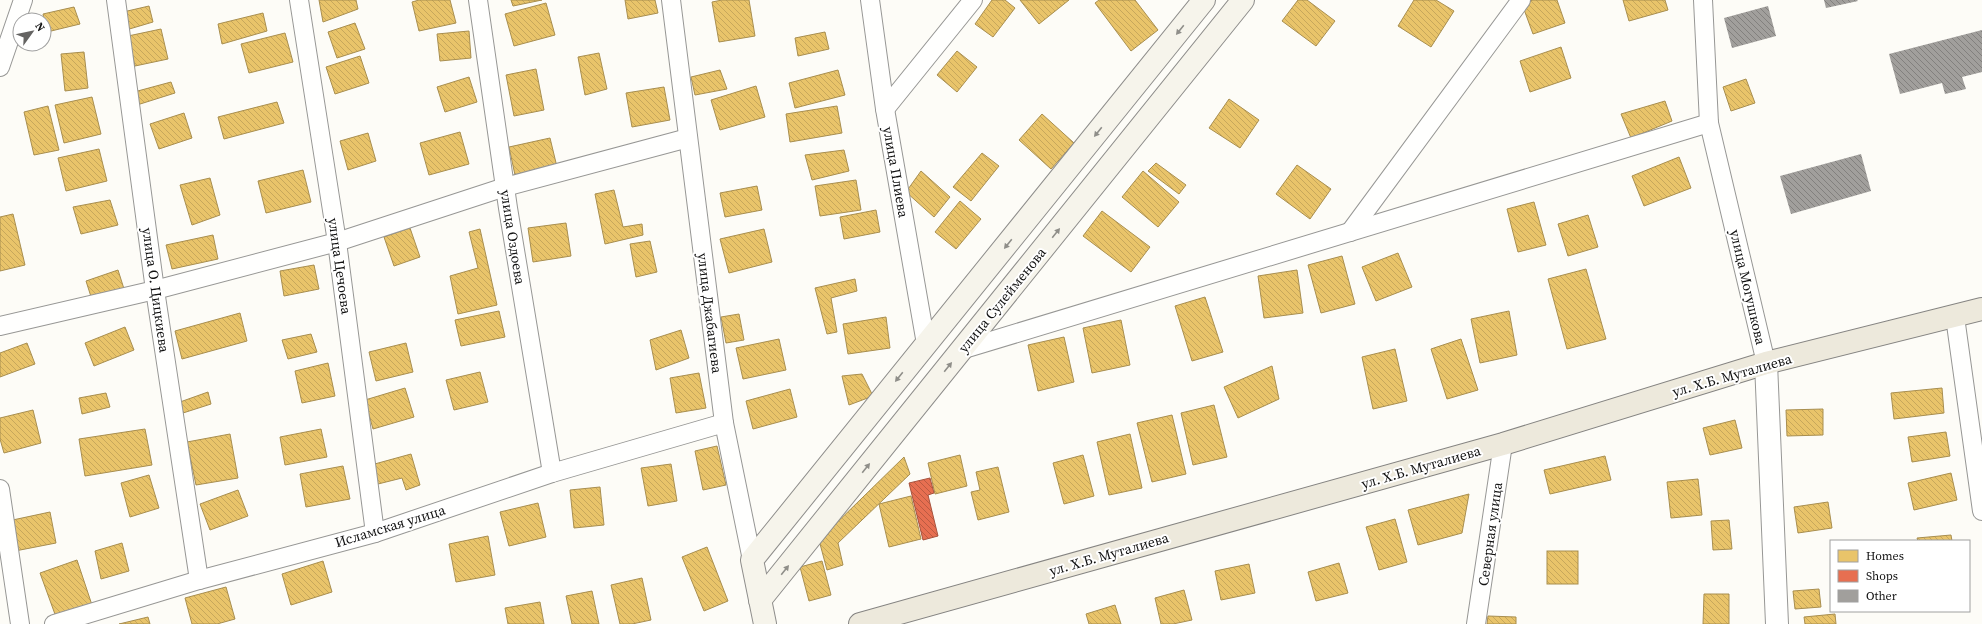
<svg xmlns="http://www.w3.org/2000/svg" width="1982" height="624" viewBox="0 0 1982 624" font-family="'Source Serif 4',serif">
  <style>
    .homes { fill: url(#homes-back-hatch); stroke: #a88e4f }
    .shops { fill: url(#shops-back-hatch); stroke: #a7533e }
    .building { fill: url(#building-back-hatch) }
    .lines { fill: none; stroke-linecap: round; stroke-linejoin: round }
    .minor-casing { stroke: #979795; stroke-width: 20 }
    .tertiary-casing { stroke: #979795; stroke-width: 24 }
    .secondary-casing { stroke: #8e8d8b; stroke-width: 24 }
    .primary-casing { stroke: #858482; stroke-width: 24 }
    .minor { stroke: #fffffe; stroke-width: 18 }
    .tertiary { stroke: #fffffe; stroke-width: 22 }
    .secondary { stroke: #f6f4eb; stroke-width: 22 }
    .primary { stroke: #ede9dc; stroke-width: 22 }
    .oneway { fill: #8f8e89 }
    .labels { text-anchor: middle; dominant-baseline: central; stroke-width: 4; stroke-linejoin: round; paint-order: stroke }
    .street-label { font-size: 14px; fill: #111; stroke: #fff }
  </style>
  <defs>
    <pattern id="homes-back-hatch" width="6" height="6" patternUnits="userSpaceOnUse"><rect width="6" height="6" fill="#e9c46a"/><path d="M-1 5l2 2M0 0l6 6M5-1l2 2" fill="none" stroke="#c7a75b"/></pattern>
    <pattern id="shops-back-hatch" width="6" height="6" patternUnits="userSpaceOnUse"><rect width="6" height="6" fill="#e76f51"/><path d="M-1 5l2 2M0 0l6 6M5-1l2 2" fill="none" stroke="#ba5a42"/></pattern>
    <pattern id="building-back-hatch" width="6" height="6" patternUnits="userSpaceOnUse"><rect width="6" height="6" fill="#a19f9c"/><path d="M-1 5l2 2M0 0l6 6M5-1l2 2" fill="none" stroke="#82807e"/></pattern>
  </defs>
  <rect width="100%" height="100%" fill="#fdfcf7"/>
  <g class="homes">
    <polygon points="319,0 356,0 358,9 323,22"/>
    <polygon points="419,0 450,0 456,23 419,31 412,2"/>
    <polygon points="511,0 542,0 513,6"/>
    <polygon points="625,0 655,0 658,13 628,19"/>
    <polygon points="722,0 749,0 755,36 719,42 712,2"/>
    <polygon points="992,0 1005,0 1015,8 993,37 975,24"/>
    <polygon points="1020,0 1069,0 1039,24"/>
    <polygon points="1099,0 1135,0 1158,30 1131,51 1095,3"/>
    <polygon points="1298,0 1307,0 1335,21 1316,46 1282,21"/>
    <polygon points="1414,0 1436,0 1454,11 1431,47 1398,26"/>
    <polygon points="1533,0 1557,0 1565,23 1533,34 1522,4"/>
    <polygon points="1623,0 1665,0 1668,10 1629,21"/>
    <polygon points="546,3 555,35 514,46 505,14"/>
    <polygon points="149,6 153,22 126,30 123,12"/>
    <polygon points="74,7 80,24 47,32 43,14"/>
    <polygon points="263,13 267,31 222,44 218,24"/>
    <polygon points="355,23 365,49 337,58 328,32"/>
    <polygon points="161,29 168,59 135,66 128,36"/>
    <polygon points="469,31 471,58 440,61 437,34"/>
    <polygon points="825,32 829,49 798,56 795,38"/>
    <polygon points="285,33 293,62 249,73 241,44"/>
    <polygon points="1561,47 1571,78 1530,92 1520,61"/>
    <polygon points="957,51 977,67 957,92 937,75"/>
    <polygon points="84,52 88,88 65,91 61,54"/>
    <polygon points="599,53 607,89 585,95 578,57"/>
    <polygon points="360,56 369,83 335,94 326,67"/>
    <polygon points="536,69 544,110 514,116 506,75"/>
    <polygon points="720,70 727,89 695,95 691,77"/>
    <polygon points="838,70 845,95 795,108 789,83"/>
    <polygon points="469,77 477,102 445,112 437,87"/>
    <polygon points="1746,79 1755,103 1731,111 1723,87"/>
    <polygon points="171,82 175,93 137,105 134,92"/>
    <polygon points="756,86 765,117 720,130 711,100"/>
    <polygon points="664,87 670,120 632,127 626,93"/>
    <polygon points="92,97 101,134 64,143 55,105"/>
    <polygon points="1229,99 1259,120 1240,148 1209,128"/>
    <polygon points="1665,101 1672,121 1631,138 1621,114"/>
    <polygon points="277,102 284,123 224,139 218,117"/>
    <polygon points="48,106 59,150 34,155 24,112"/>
    <polygon points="837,106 842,133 790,142 786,114"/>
    <polygon points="184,113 192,138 159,149 150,124"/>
    <polygon points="1042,114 1074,143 1051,169 1019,140"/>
    <polygon points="460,132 469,164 429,175 420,143"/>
    <polygon points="368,133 376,161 348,170 340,141"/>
    <polygon points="550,138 557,167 515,175 509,147"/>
    <polygon points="99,149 107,181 66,191 58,158"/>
    <polygon points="844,150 849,171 812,180 805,155"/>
    <polygon points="982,153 999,166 971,201 953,187"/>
    <polygon points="1679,157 1691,188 1644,206 1632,176"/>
    <polygon points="1156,163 1186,185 1179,194 1148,171"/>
    <polygon points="1297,165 1331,189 1310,219 1276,194"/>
    <polygon points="303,170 311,202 266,213 258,181"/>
    <polygon points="921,171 950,197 934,217 906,192"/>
    <polygon points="1143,171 1179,202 1158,227 1122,197"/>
    <polygon points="210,178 220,215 192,225 180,185"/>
    <polygon points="856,180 861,210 820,216 815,186"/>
    <polygon points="757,186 762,210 725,217 720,193"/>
    <polygon points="614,190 623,227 642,224 643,235 605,244 595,194"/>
    <polygon points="110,200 118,225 81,234 73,207"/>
    <polygon points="960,201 981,219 956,249 935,232"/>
    <polygon points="1534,202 1546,245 1518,252 1507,209"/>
    <polygon points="876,210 880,232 844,239 840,217"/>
    <polygon points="1102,211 1150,247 1131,272 1083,236"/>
    <polygon points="13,214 25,265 0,271 0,217"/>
    <polygon points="1588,215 1598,247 1568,256 1558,224"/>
    <polygon points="566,223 571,256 533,262 528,228"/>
    <polygon points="410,228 420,257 394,266 384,237"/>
    <polygon points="480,229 497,305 458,314 450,276 478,268 469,232"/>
    <polygon points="764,229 772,262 729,273 720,239"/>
    <polygon points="213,235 218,259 172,269 166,245"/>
    <polygon points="650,241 657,272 636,277 630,244"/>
    <polygon points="1398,253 1412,287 1376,301 1362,267"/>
    <polygon points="1342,256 1355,304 1321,313 1308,265"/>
    <polygon points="314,265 319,289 284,296 280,271"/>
    <polygon points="1586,269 1606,339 1567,349 1548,279"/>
    <polygon points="118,270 125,292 93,303 86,281"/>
    <polygon points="1297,270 1303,313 1264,318 1258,276"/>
    <polygon points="855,279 857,291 831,298 837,332 827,334 815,288"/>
    <polygon points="1205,297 1223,352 1192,361 1175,306"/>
    <polygon points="499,311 505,337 461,346 455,320"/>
    <polygon points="1509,311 1517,355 1480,363 1471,319"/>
    <polygon points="240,313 247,341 182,359 175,331"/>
    <polygon points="739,314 744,340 726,343 721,317"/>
    <polygon points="886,317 890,348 848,354 843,324"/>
    <polygon points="1121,320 1130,365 1092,373 1083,328"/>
    <polygon points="125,327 134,350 94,366 85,343"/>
    <polygon points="681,330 689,358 656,370 650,340"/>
    <polygon points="311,334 317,352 288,359 282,340"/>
    <polygon points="1064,337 1074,382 1038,391 1028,345"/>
    <polygon points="779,339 786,370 743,379 736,348"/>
    <polygon points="1461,339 1478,390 1447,399 1431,349"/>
    <polygon points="27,343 35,364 0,377 0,353"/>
    <polygon points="406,343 413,372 376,381 369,352"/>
    <polygon points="1395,349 1407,401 1373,409 1362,357"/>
    <polygon points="328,363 335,396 302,403 295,371"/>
    <polygon points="1272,366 1279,399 1238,418 1224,387"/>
    <polygon points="480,372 488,402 454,410 446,380"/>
    <polygon points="699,373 706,408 676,413 670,378"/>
    <polygon points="862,374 873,396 849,405 842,376"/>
    <polygon points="405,388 414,417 373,429 365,400"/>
    <polygon points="1942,388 1944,413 1894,419 1891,393"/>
    <polygon points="790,389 797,417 753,429 746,401"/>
    <polygon points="208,392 211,404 183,413 180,402"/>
    <polygon points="106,393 110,407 82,414 79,398"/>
    <polygon points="1214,405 1227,457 1193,465 1181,413"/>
    <polygon points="1823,409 1823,435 1787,436 1786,410"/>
    <polygon points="33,410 41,443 4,453 0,439 0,418"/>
    <polygon points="1172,415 1186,474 1152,482 1137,423"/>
    <polygon points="1735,420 1742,448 1710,455 1703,428"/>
    <polygon points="145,429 152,465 85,476 79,439"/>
    <polygon points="321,429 327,457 285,465 280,437"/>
    <polygon points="1946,432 1950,456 1912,462 1908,437"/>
    <polygon points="230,434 238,478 196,485 187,442"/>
    <polygon points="1130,434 1142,488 1109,495 1097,442"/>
    <polygon points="717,446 726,485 703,490 695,451"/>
    <polygon points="411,454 420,485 406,490 402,478 374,485 371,465"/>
    <polygon points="960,455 967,486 935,494 928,463"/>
    <polygon points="1083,455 1094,496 1064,504 1053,463"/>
    <polygon points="1605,456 1611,480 1550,494 1544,470"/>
    <polygon points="904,457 910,474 838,543 843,565 827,570 819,540"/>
    <polygon points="671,464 677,501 648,506 641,468"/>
    <polygon points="343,466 350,499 306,507 300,474"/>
    <polygon points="998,467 1009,512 978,520 971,492 980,490 976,472"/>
    <polygon points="1951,473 1957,500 1914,510 1908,483"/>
    <polygon points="149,475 159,508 130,517 121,483"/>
    <polygon points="1698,479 1702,515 1671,518 1667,482"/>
    <polygon points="600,487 604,525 574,528 570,490"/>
    <polygon points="238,490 248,516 210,530 200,504"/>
    <polygon points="1469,494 1462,533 1418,545 1408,510"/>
    <polygon points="911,496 921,539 889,547 879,504"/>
    <polygon points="1828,502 1832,528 1798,533 1794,507"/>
    <polygon points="538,503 546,537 509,546 500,512"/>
    <polygon points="50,512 56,543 15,551 8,521"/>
    <polygon points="1395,519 1407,562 1379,570 1366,527"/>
    <polygon points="1729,520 1732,549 1713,550 1711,521"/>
    <polygon points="1951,535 1952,541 1918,541 1917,538"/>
    <polygon points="488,536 495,575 456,582 449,544"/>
    <polygon points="122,543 129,571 101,579 95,551"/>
    <polygon points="707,547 728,601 704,611 682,557"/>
    <rect x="1547" y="551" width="31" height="33"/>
    <polygon points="77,560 92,605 56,617 40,573"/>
    <polygon points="323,561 332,592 291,605 282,574"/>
    <polygon points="822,561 831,595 809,601 800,567"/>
    <polygon points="1339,563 1348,593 1316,601 1308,572"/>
    <polygon points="1249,564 1255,593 1221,600 1215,571"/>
    <polygon points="642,578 651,620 632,624 620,624 611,585"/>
    <polygon points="226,587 235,619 217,624 192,624 185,598"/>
    <polygon points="1819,589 1821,607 1795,609 1793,591"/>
    <polygon points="1184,590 1192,620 1173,624 1161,624 1155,598"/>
    <polygon points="592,591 599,624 572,624 566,596"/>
    <polygon points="1704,594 1729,594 1729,624 1703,624"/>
    <polygon points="540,602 544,624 508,624 505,608"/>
    <polygon points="1115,605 1121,624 1089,624 1086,614"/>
    <polygon points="1835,614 1836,624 1805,624 1804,617"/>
    <polygon points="1488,616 1516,617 1516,624 1487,624"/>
    <polygon points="148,617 150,624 119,624"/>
  </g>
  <polygon class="shops" points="930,478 934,493 928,495 938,536 923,540 909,483"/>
  <g class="building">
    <polygon points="1824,0 1857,0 1858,1 1826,8"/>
    <polygon points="1768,6 1776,36 1732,48 1724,18"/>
    <polygon points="1982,30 1982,72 1962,77 1966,89 1945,94 1942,83 1900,94 1889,54"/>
    <polygon points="1861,154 1871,191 1791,214 1780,176"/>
  </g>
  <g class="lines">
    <defs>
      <g id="minor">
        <polyline points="116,0 155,290 199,580"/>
        <polyline points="299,0 337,242 375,533"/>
        <polyline points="478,0 508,208 552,473"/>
        <polyline points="671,0 724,423 752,560"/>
        <polyline points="870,0 885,109 926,344"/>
        <polyline points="1703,0 1709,123 1766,363"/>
        <polyline points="0,67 23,0"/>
        <polyline points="885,109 973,0"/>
        <polyline points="1350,232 1521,0"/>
        <polyline points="1955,317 1982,511"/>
        <polyline points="0,326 155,290 337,242 505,187 688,138"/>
        <polyline points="961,350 1709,123"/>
        <polyline points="0,489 20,624"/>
        <polyline points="54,624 199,580 375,533 552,473 724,423"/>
        <polyline points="1476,624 1503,444"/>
      </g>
      <polyline id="tertiary" points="1766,363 1777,624"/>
      <g id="secondary">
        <polyline points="760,600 1243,0"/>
        <polyline points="765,624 752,560 1204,0"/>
      </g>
      <polyline id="primary" points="860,624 1503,444 1766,363 1982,309"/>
    </defs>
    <use href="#minor" class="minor-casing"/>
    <use href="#tertiary" class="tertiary-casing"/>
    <use href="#secondary" class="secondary-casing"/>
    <use href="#primary" class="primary-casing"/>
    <use href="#minor" class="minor"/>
    <use href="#tertiary" class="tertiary"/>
    <use href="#secondary" class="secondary"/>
    <use href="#primary" class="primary"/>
  </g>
  <defs><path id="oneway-solid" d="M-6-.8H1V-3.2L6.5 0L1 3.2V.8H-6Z"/></defs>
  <g class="oneway">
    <use href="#oneway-solid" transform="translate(1180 30) rotate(129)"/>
    <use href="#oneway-solid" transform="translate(1098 132) rotate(129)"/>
    <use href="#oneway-solid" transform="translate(1056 233) rotate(-51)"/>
    <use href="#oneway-solid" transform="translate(1008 244) rotate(129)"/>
    <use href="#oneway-solid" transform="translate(948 367) rotate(-51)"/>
    <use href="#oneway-solid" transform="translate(899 377) rotate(129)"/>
    <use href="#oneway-solid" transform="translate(866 468) rotate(-51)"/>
    <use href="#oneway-solid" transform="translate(785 570) rotate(-51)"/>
  </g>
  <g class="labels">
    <g class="street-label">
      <text transform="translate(896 172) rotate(80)">улица Плиева</text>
      <text transform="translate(513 237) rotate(81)">улица Оздоева</text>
      <text transform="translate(340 266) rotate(82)">улица Цечоева</text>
      <text transform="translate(1748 287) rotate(77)">улица Могушкова</text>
      <text transform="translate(156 290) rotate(82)">улица О. Цицкиева</text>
      <text transform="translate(1002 300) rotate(-51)">улица Сулейменова</text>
      <text transform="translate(710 313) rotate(83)">улица Джабагиева</text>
      <text transform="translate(1732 375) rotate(-16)">ул. Х.Б. Муталиева</text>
      <text transform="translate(1421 467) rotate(-16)">ул. Х.Б. Муталиева</text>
      <text transform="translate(390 526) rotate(-17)">Исламская улица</text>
      <text transform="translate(1490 534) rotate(-82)">Северная улица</text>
      <text transform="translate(1109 554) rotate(-16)">ул. Х.Б. Муталиева</text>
    </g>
  </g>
  <rect x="1830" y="540" width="140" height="72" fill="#ffffff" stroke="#a0a0a0"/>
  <rect x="1838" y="550" width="20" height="12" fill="#e9c46a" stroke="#a0a0a0"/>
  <text x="1866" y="560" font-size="12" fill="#111111">Homes</text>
  <rect x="1838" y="570" width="20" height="12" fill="#e76f51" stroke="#a0a0a0"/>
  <text x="1866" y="580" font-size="12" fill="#111111">Shops</text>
  <rect x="1838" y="590" width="20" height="12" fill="#a19f9c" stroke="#a0a0a0"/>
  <text x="1866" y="600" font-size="12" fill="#111111">Other</text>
  <g transform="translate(32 32) rotate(57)"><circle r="19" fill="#ffffff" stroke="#a0a0a0"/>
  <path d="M0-3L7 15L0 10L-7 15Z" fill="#646362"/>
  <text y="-6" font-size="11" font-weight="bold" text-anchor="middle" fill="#111111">N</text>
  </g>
</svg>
